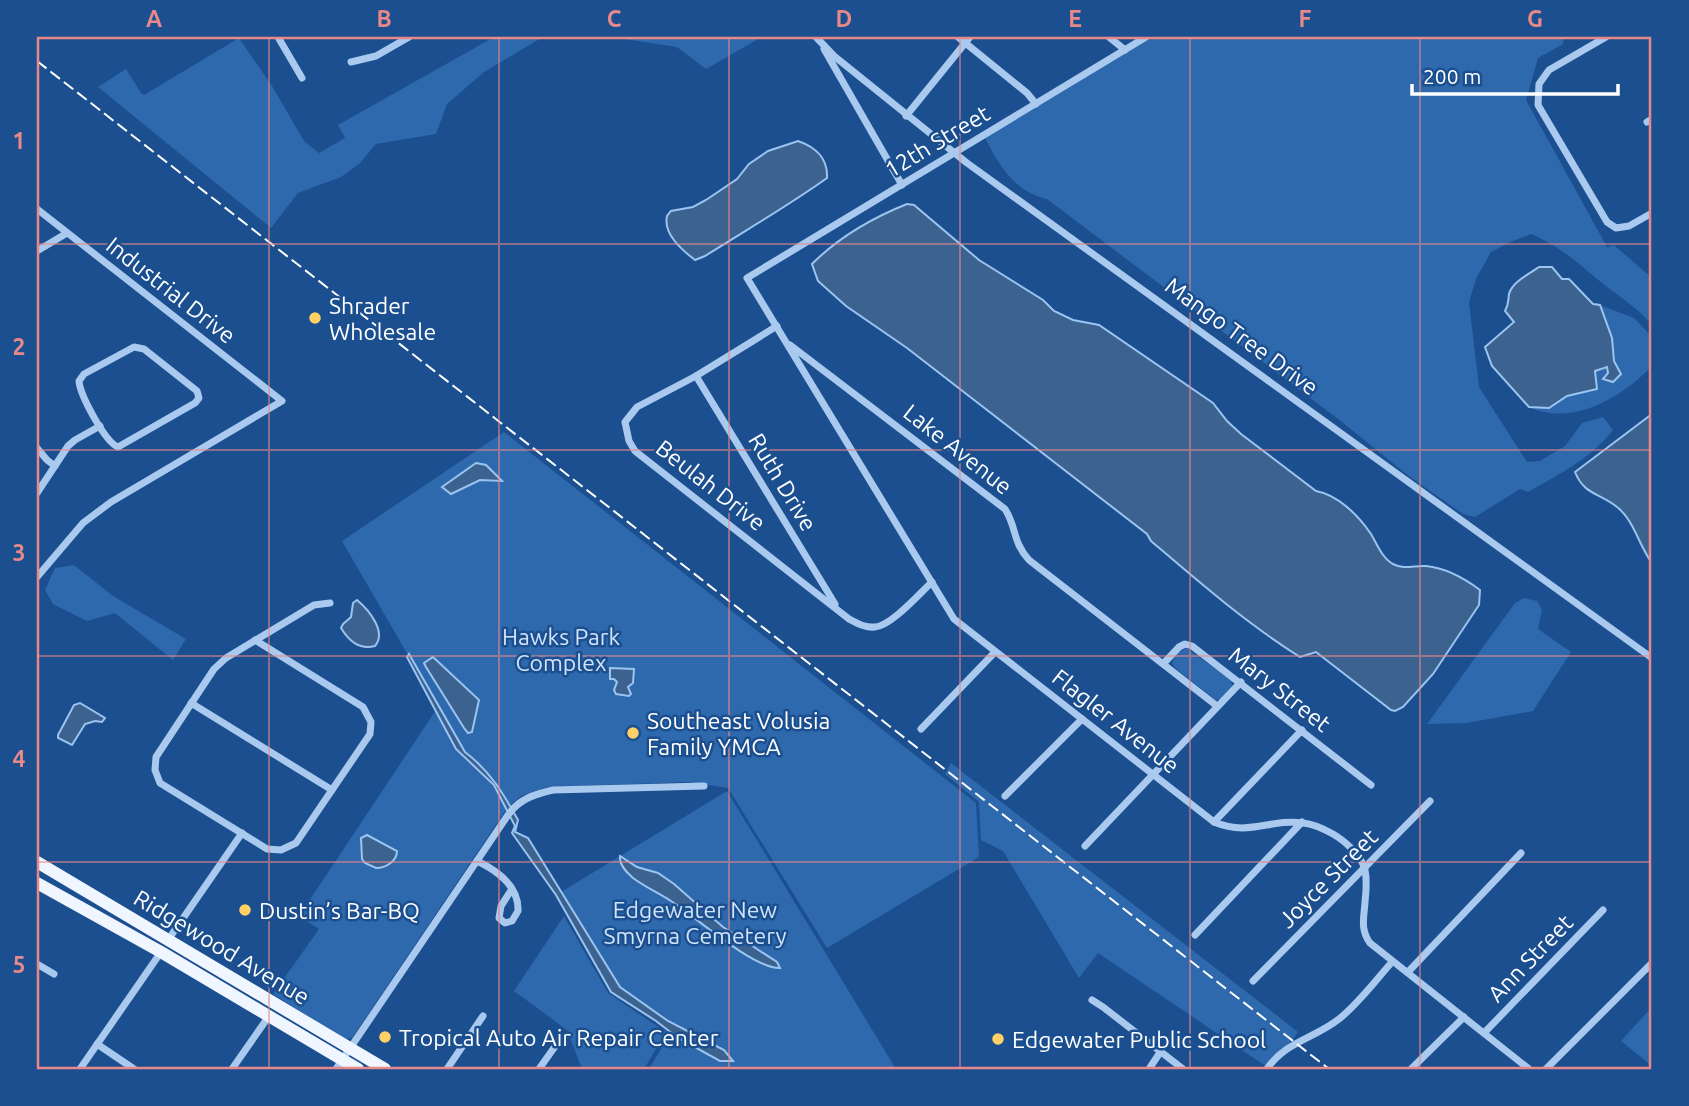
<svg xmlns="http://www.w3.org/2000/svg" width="1689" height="1106" viewBox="0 0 1689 1106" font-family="Ubuntu,sans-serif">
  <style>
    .green { fill: #2e69ad }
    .water { fill: #3c6290; stroke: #9cc4f0; stroke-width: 2 }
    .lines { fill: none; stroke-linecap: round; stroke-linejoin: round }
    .street { stroke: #a9c9ee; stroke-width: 7 }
    .primary { stroke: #f0f6ff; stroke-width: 12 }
    .rail { stroke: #fff; stroke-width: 2; stroke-dasharray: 12 5; stroke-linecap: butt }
    .grid { fill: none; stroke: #e88989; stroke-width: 2; stroke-opacity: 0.55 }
    .poi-dot { fill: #ffd166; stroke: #1b4f8f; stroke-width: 2.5 }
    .labels { text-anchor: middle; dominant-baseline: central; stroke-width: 5; stroke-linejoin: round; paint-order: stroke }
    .street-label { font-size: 23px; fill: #fff; stroke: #1b4f8f }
    .poi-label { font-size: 23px; fill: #fff; stroke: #1b4f8f; text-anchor: start }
    .park-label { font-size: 23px; fill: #cfe3fa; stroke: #1b4f8f }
    .neatline { fill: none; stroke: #e88989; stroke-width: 2.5 }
    .grid-label { font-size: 23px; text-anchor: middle; font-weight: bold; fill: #e88989 }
  </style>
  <rect width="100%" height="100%" fill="#1b4f8f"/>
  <g class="green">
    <polygon points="494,37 543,37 484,72 447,104 436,134 376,144 360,163 341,177 298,193 271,228 98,87 126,69 141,93 144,95 239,38 272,86 304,141 319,153 345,138 338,125"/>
    <polygon points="611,37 762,37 706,69 677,47"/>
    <path d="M1145 37H1564L1563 44 1538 58 1526 100 1607 247 1614 245 1652 278V325C1638 308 1620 297 1602 283 1579 264 1560 246 1531 234L1510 242 1491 252 1476 279 1469 302 1479 387 1527 462 1540 461 1565 446 1582 423 1603 417 1613 430C1592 458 1558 475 1528 492L1520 489 1475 517 1463 514 1410 477 1342 422 1047 199C1014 192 996 162 983 133Z"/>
    <path d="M1600 305 1634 318 1652 337V376L1650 368C1621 398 1571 427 1529 407L1549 408 1567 396 1597 389 1594 371 1607 367 1613 382 1612 338Z"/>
    <polygon points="504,432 976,803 979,857 827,948 728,788 689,782 547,787 521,796 508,807 352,1038 347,1039 338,1036 273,994 319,929 299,916 438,707 342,541"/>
    <polygon points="74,565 113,596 186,639 173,660 115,613 87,621 53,604 45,590 55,568"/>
    <polygon points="1524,598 1537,601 1542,610 1538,629 1571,652 1533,711 1467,723 1427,724 1515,603"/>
    <polygon points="1186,648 1231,680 1232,686 1220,699 1216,700 1175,668 1172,663 1176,654"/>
    <polygon points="951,763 1298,1032 1270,1069 1098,953 1079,978 1003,851 981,840 979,802 945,774"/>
    <polygon points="727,791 896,1069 649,1069 676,1024 668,1021 620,987 561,892"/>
    <polygon points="564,916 608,993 666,1032 644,1069 582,1069 567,1030 514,991"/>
    <polygon points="1652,1007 1652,1066 1621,1041"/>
  </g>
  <g class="water">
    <path d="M798 141C815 147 828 157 827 178 788 206 746 230 705 256L695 260C682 250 663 234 667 216L671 211 693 207 706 200 737 179 749 164 768 151Z"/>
    <path d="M907 204 914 205 979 260 1043 300 1054 311 1073 320 1099 325 1213 403 1227 421 1241 434 1316 491C1338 495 1358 515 1371 534 1377 544 1382 558 1393 564 1404 570 1415 565 1426 566 1446 568 1464 578 1480 590L1479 605 1433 674 1403 707 1395 711 1391 710 1316 652 1300 657C1246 623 1199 582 1151 541L1147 534 907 348 846 306 818 281 812 264C838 238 872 218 907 204Z"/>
    <path d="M1539 267H1552L1562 279H1569L1593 304 1600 305 1612 338 1614 361 1621 374 1613 382 1603 379 1608 373 1607 367 1595 371 1597 389 1567 396 1549 408 1529 407 1492 366 1485 347 1514 322 1505 311C1509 304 1508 301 1509 294 1512 282 1529 274 1539 267Z"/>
    <path d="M1652 414V563C1639 546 1634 520 1617 507 1600 493 1584 495 1575 472Z"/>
    <polygon points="476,463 486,465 502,481 480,480 451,494 442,487"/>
    <path d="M357 600C369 610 387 632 375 646 359 650 349 641 341 628L343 624 351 617 353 603Z"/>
    <path d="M409 654 465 752C490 771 503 793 518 820L515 832 528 838 620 987 668 1021 724 1050 733 1061H720L678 1038 656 1021 611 992 556 895 512 833 515 826 494 785 456 749 407 657Z"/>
    <polygon points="433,657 479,700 472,732 468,733 464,728 426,667 424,663"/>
    <polygon points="610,668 634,669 633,683 628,687 631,694 629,696 616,694 614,690 617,682 614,679 610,679"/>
    <polygon points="80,703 105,718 102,722 95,721 85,724 72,745 58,738 58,735 74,705"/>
    <path d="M367 835 397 851C397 861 386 868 376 868L365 863 362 859 361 838Z"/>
    <path d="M620 856 637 867 658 873 674 884 723 927 777 962 780 968C754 969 694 916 671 901 659 893 645 887 633 878 627 873 619 864 620 856Z"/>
  </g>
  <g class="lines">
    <g class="street">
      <polyline points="278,37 302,78"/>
      <polyline points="816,37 834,56 967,163 1652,658"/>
      <polyline points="958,37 1027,93 1036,104"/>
      <polyline points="1109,37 1125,50"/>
      <path d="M1146 37 747 278 954 619 1214 822C1250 837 1270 818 1303 823 1314 824 1324 829 1333 834 1345 841 1362 856 1365 870 1367 879 1366 893 1365 902 1364 918 1360 929 1370 943L1529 1069"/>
      <polyline points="1606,37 1549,70 1539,84 1538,105 1607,222 1616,228 1629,226 1652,213"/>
      <polyline points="824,49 902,185"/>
      <polyline points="351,62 376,56 409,37"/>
      <polyline points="906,116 970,37"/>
      <polyline points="1647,122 1652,119"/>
      <polyline points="37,209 282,401 111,502 83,523 37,577"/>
      <polyline points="37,251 67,233"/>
      <path d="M777 326 696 376 637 407 625 422 629 441 635 451 849 619C857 623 865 628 875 627 891 626 920 593 932 582"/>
      <path d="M790 345 1005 509C1017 528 1012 541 1029 560L1217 706"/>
      <path d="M134 347 144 349 197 391 199 398 195 403 118 447C105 442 80 395 79 381L84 374Z"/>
      <polyline points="696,376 835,604"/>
      <polyline points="37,448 47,460 55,466"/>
      <polyline points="37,493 68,446 75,440 100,426"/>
      <polyline points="255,640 363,707 371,722 370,734 296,843 281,850 267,849 160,783 155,770 156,757 214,669 226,658 314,605 330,603"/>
      <polyline points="1164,663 1179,647 1185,644 1192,646 1371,785"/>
      <polyline points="191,703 332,790"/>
      <polyline points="921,729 995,652"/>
      <polyline points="1005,796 1082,719"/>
      <polyline points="1214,822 1302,730"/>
      <polyline points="1085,846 1241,682"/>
      <path d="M477 861C496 870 519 886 518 911L512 921 505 923 499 918 501 906 512 889"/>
      <polyline points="1195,935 1302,822"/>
      <polyline points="168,940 242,833"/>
      <polyline points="37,964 54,974"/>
      <polyline points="1408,972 1521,853"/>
      <polyline points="1253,981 1430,801"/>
      <polyline points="1092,1000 1103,1007 1183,1069"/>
      <polyline points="1484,1033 1603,910"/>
      <polyline points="97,1044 134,1069"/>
      <polyline points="80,1069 161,952"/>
      <polyline points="232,1069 269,1016"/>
      <path d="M336 1069 508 815C519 799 535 794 553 790L704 786"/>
      <polyline points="447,1069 483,1016"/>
      <polyline points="539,1069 561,1038"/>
      <polyline points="1149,1069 1161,1051"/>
      <path d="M1267 1069C1285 1042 1315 1038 1339 1019 1359 1003 1375 981 1392 962"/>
      <polyline points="1411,1069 1464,1017"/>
      <polyline points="1546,1069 1652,963"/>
    </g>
    <g class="primary">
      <polyline points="37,862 385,1069"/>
      <polyline points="37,883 161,952 358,1069"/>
    </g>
    <polyline class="rail" points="37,61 1329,1069"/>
  </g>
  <path class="grid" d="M269 37V1069M499 37V1069M729 37V1069M960 37V1069M1190 37V1069M1420 37V1069M37 244H1652M37 450H1652M37 656H1652M37 862H1652"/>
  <g class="poi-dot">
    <circle cx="315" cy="318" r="7"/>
    <circle cx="633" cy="733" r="7"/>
    <circle cx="245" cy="910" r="7"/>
    <circle cx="385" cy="1037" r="7"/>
    <circle cx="998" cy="1039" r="7"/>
  </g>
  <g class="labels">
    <g class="street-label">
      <text transform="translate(937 141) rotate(-31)">12th Street</text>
      <text transform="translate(171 290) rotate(38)">Industrial Drive</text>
      <text transform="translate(1242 336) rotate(36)">Mango Tree Drive</text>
      <text transform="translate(958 449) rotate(38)">Lake Avenue</text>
      <text transform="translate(783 482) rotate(59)">Ruth Drive</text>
      <text transform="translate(711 485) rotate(38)">Beulah Drive</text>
      <text transform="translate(1280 689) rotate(38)">Mary Street</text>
      <text transform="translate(1116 721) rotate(38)">Flagler Avenue</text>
      <text transform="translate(1328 878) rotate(-45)">Joyce Street</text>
      <text transform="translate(222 947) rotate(31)">Ridgewood Avenue</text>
      <text transform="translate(1530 958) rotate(-46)">Ann Street</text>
    </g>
    <g class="poi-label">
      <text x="329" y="305">Shrader<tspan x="329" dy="26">Wholesale</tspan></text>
      <text x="647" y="720">Southeast Volusia<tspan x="647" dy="26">Family YMCA</tspan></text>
      <text x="259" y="910">Dustin’s Bar-BQ</text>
      <text x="399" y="1037">Tropical Auto Air Repair Center</text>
      <text x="1012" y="1039">Edgewater Public School</text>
    </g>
    <g class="park-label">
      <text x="561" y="636">Hawks Park<tspan x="561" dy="26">Complex</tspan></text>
      <text x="695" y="909">Edgewater New<tspan x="695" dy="26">Smyrna Cemetery</tspan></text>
    </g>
  </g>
  <rect width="1689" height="1106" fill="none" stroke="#1b4f8f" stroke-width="77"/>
  <path d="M1412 84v10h206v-10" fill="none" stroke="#ffffff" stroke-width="3.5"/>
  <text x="1423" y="84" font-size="21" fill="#ffffff" stroke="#1b4f8f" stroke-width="5" paint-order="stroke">200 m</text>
  <rect x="38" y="38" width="1612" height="1030" class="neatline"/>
  <g class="grid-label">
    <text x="154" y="27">A</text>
    <text x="384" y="27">B</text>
    <text x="614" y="27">C</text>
    <text x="844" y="27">D</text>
    <text x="1075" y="27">E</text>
    <text x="1305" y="27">F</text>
    <text x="1535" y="27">G</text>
    <text x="19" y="149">1</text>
    <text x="19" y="355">2</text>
    <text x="19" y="561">3</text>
    <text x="19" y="767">4</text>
    <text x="19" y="973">5</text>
  </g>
</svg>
